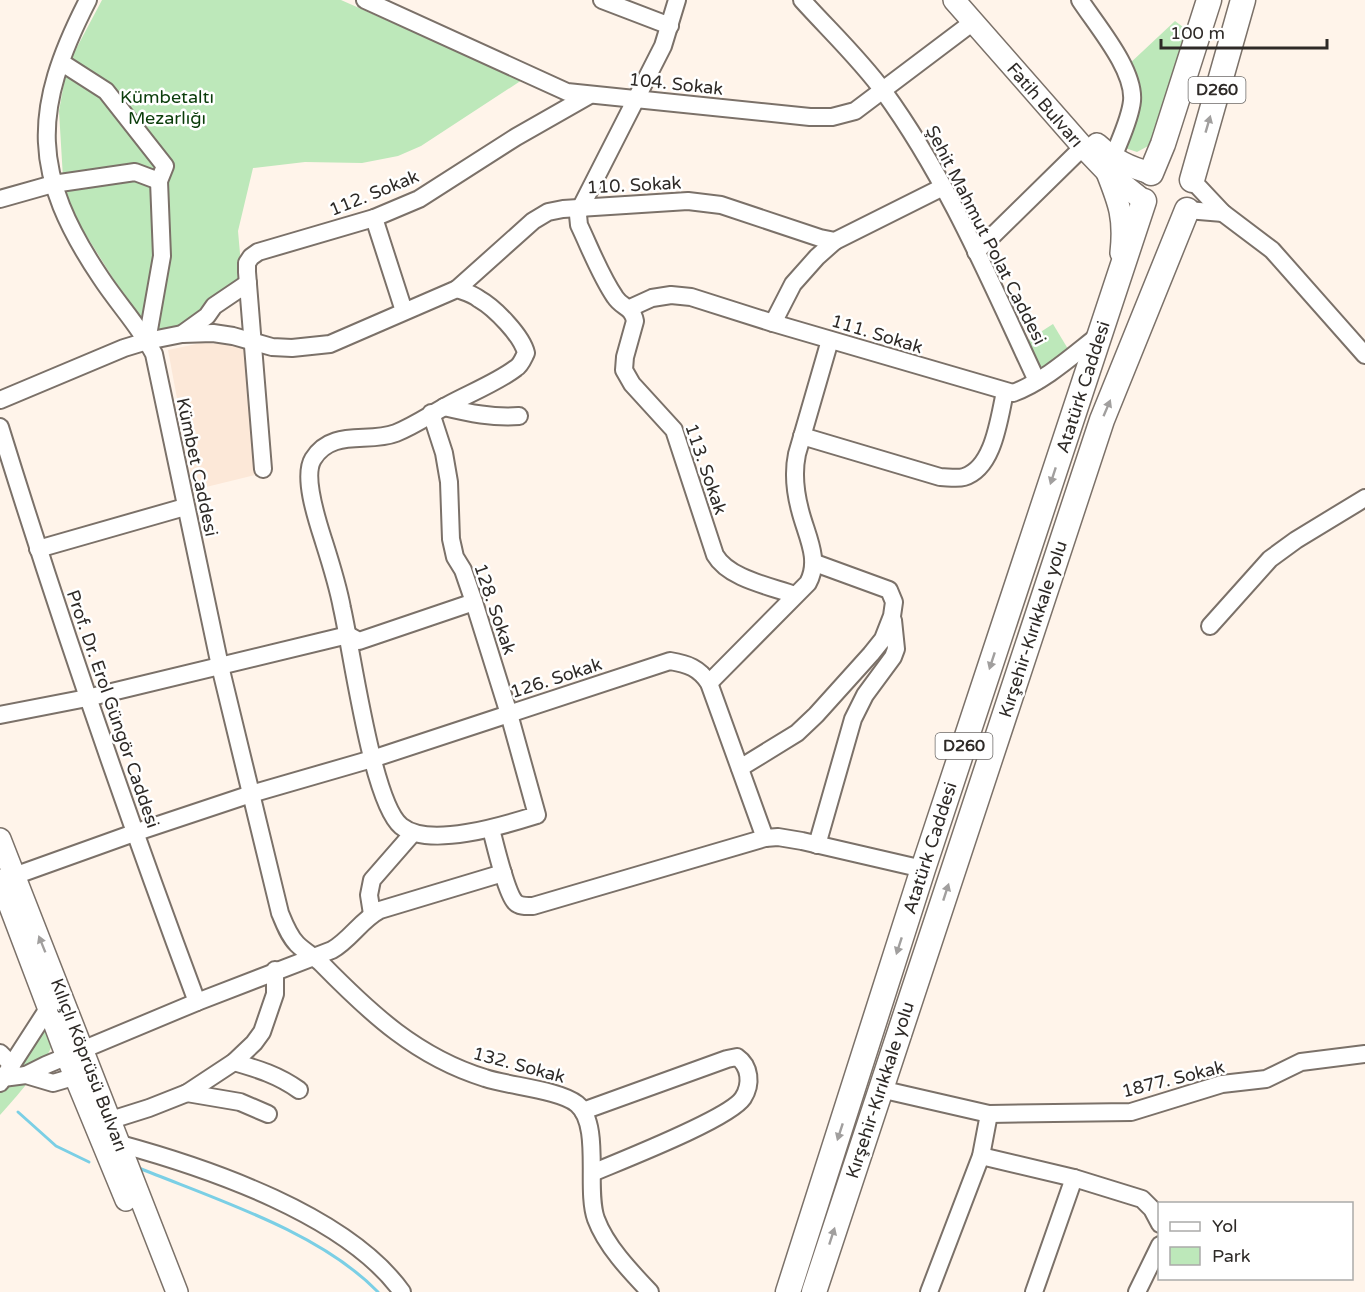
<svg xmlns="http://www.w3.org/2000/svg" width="1365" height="1292" viewBox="0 0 1365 1292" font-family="'Varela Round',sans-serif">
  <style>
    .education { fill: #fce8d8 }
    .green { fill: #bde8ba }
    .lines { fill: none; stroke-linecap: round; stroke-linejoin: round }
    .stream { stroke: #7bcfe5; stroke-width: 3 }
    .minor-casing { stroke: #7b7169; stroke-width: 20 }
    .major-casing { stroke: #7b7169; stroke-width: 24 }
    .highway-casing { stroke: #7b7169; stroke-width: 27 }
    .minor { stroke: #fff; stroke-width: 16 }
    .major { stroke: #fff; stroke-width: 21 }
    .highway { stroke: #fff; stroke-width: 24 }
    .oneway { fill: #a19f9e }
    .labels { text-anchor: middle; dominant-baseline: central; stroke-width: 5; stroke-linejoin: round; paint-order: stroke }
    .shield { fill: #fff; stroke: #6d6a68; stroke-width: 1.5 }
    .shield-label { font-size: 16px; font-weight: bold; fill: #2e2a27 }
    .street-label { font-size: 18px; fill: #2e2a27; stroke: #fff }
    .park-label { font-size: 18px; fill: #0a3c0a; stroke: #fff }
  </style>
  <rect width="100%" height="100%" fill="#fff4ea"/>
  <polygon class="education" points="201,343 247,345 255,475 194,490 168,350"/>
  <g class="green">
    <polygon points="102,0 341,0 522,80 421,146 398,156 362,163 305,162 253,168 238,231 242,276 176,329 162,332 146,327 129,304 81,227 69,201 63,178 59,111 67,66"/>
    <polygon points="1175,21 1187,30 1157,134 1150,145 1137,152 1119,146 1138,101 1127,66"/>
    <polygon points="1053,324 1068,349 1060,359 1044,370 1039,369 1025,342"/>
    <path d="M50 1022C51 1028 53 1035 53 1041 51 1058 12 1102 0 1115V1093L14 1070Z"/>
  </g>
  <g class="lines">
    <g class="stream">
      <polyline points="18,1112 56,1146 89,1162"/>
      <path d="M139 1168C215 1199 320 1232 378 1292"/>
    </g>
    <defs>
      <g id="minor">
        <path d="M88 0C31 111 31 174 101 278 118 304 140 327 154 354L220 666 280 913C284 923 289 936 297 944 305 952 315 957 322 964 371 1014 417 1057 485 1078 509 1086 560 1090 577 1104 602 1125 585 1189 596 1219 606 1246 630 1271 650 1292"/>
        <polyline points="365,0 567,92 810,117 832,117 855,111 973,22"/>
        <polyline points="602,0 670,26"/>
        <path d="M677 0 663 46 581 207 578 215 579 225C590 248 600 275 615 297 622 308 632 306 635 321L625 357 624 370 632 384 674 430 715 555C729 579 770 586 795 595"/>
        <path d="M802 0C829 30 860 59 884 92 948 180 991 283 1037 381"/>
        <path d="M1080 0C1097 26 1135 70 1132 101 1130 120 1119 141 1113 158"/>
        <polyline points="1192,180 1223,213 1272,250 1365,355"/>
        <polyline points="0,199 53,184 135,172 159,181 165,166 106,91 67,66"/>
        <polyline points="1187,210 1223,213"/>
        <polyline points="374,218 404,311"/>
        <polyline points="976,252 1083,147"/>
        <polyline points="457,289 533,221 548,212 563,209 688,201 721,205 820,238 835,241 943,187"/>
        <path d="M630 308 652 298 671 295 691 297 773 323 1013 393C1045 381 1072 356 1099 335"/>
        <polyline points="773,323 793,284 817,257 835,241"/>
        <path d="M182 334 213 333 233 336 272 347 292 348 330 344 457 289C465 292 473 294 479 299 495 308 522 336 526 353 523 359 521 365 516 368 498 382 468 394 448 405 431 414 414 426 396 433 368 444 332 428 313 459 302 477 318 523 324 542 331 564 338 586 342 608 352 651 372 802 401 826 429 849 505 825 537 815L509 714 474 602 463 570 455 557 451 539 449 482 444 453 431 413"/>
        <polyline points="147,341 162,256 159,181"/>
        <polyline points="0,400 124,348 147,341 182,334 207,316 214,306 248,283"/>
        <path d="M444 407C469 413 493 418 519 416"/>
        <path d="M0 427C60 621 126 812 197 1002"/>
        <path d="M802 436 940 477C947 477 957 479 964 477 994 468 999 418 1005 392"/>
        <polyline points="263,469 247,272 247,263 251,257 258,252 374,218 419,199 516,137 588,96"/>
        <polyline points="38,549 185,507"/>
        <polyline points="1210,626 1270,559 1296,540 1365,498"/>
        <path d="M709 683 808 583C821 559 806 535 800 510 795 491 793 473 797 454L830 340"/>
        <polyline points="0,715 87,698 348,635 359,641 474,602"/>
        <polyline points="740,768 797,733 816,715 871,654 883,639 892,616 894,602 889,590 815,563"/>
        <path d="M491 829C495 844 506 892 515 902 520 907 527 906 533 906L765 838 778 837 802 841 923 869"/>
        <polyline points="817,845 853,719 865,695 893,657 896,649 893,620"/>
        <path d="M14 876 134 833 251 794 372 759 670 661C688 664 699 668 709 683L765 838"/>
        <polyline points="372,914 369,895 372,880 413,833"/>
        <polyline points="0,1053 12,1065"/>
        <path d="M234 1062C258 1069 278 1075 299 1090"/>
        <path d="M26 1075 46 1065 197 1002 332 950C350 940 361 920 380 910L503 873"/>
        <polyline points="3,1078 26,1075 53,1083 87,1073"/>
        <polyline points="0,1083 49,1007"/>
        <polyline points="880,1089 989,1114 1131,1112 1222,1084 1266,1079 1301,1062 1365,1054"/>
        <polyline points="187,1093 240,1102 268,1114"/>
        <path d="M583 1111 727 1059 737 1057C750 1066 752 1084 743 1098 729 1119 620 1161 592 1173"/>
        <polyline points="111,1120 149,1108 187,1093 234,1062 254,1043 262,1032 275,994 275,970"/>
        <path d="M120 1144C208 1168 347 1215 402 1292"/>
        <polyline points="981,1156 1074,1178 1142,1199 1152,1209 1160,1224"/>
        <polyline points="929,1292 981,1156 989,1114"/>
        <polyline points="1034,1292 1074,1178"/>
        <polyline points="1137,1292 1160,1245"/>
      </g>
      <g id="major">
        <polyline points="954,0 1083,147 1105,170 1144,201"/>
        <path d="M1097 144C1115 160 1128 167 1151 173"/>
        <path d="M1106 170C1119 203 1125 217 1121 253"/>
        <polyline points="0,839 177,1292"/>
        <polyline points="0,880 67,1057 126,1200"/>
      </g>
      <g id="highway">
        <polyline points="1151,173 1163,144 1209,0"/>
        <polyline points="1192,180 1243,0"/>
        <polyline points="788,1292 923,869 1144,201"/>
        <polyline points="814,1292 1102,420 1187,210"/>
      </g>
    </defs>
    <use href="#minor" class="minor-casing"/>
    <use href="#major" class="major-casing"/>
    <use href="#highway" class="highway-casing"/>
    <use href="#minor" class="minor"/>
    <use href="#major" class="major"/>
    <use href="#highway" class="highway"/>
  </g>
  <defs><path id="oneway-solid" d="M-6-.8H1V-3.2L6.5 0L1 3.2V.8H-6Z" transform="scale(1.5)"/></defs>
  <g class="oneway">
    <use href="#oneway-solid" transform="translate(1208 124) rotate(-74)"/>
    <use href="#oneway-solid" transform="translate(1107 408) rotate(-67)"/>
    <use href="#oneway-solid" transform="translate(1053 476) rotate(108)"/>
    <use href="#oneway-solid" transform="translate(992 661) rotate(108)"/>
    <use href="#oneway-solid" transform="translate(946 892) rotate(-72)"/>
    <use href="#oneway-solid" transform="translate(42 944) rotate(-112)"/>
    <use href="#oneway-solid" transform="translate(899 946) rotate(108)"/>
    <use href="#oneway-solid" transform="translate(840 1132) rotate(108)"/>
    <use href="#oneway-solid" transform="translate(832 1236) rotate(-72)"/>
  </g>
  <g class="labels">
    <g class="shield">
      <rect x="1188.5" y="77" width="57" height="26" rx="4.5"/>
      <rect x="935.5" y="733" width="57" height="26" rx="4.5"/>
    </g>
    <g class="shield-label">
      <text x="1217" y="90">D260</text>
      <text x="964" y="746">D260</text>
    </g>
    <g class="street-label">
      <text transform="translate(676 84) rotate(6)">104. Sokak</text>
      <text transform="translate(1045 105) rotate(49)">Fatih Bulvarı</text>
      <text transform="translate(634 185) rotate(-3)">110. Sokak</text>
      <text transform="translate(374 193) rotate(-22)">112. Sokak</text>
      <text transform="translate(986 235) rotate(63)">Şehit Mahmut Polat Caddesi</text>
      <text transform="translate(877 334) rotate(17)">111. Sokak</text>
      <text transform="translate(1083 387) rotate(-72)">Atatürk Caddesi</text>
      <text transform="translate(197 467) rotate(78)">Kümbet Caddesi</text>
      <text transform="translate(706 469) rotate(71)">113. Sokak</text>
      <text transform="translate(495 609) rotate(71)">128. Sokak</text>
      <text transform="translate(1033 629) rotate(-72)">Kırşehir-Kırıkkale yolu</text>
      <text transform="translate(556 678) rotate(-18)">126. Sokak</text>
      <text transform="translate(113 709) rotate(71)">Prof. Dr. Erol Güngör Caddesi</text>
      <text transform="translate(930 848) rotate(-72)">Atatürk Caddesi</text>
      <text transform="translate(89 1065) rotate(69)">Kılıçlı Köprüsü Bulvarı</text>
      <text transform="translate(519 1065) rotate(15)">132. Sokak</text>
      <text transform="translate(1173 1079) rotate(-14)">1877. Sokak</text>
      <text transform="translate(880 1090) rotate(-72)">Kırşehir-Kırıkkale yolu</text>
    </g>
    <g class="park-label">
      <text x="167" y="97">Kümbetaltı<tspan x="167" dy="21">Mezarlığı</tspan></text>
    </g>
  </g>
  <rect x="1158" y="1202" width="195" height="78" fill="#ffffff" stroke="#abaaa9" stroke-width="1.5"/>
  <rect x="1170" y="1222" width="30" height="9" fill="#ffffff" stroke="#abaaa9" stroke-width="1.5"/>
  <text x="1212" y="1232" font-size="18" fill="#2e2a27">Yol</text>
  <rect x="1170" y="1247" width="30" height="18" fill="#bde8ba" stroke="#abaaa9" stroke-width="1.5"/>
  <text x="1212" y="1262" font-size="18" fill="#2e2a27">Park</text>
  <path d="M1161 39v9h166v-9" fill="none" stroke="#2e2a27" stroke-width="3"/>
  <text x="1170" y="39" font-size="18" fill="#2e2a27" stroke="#ffffff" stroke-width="4.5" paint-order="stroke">100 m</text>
</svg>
